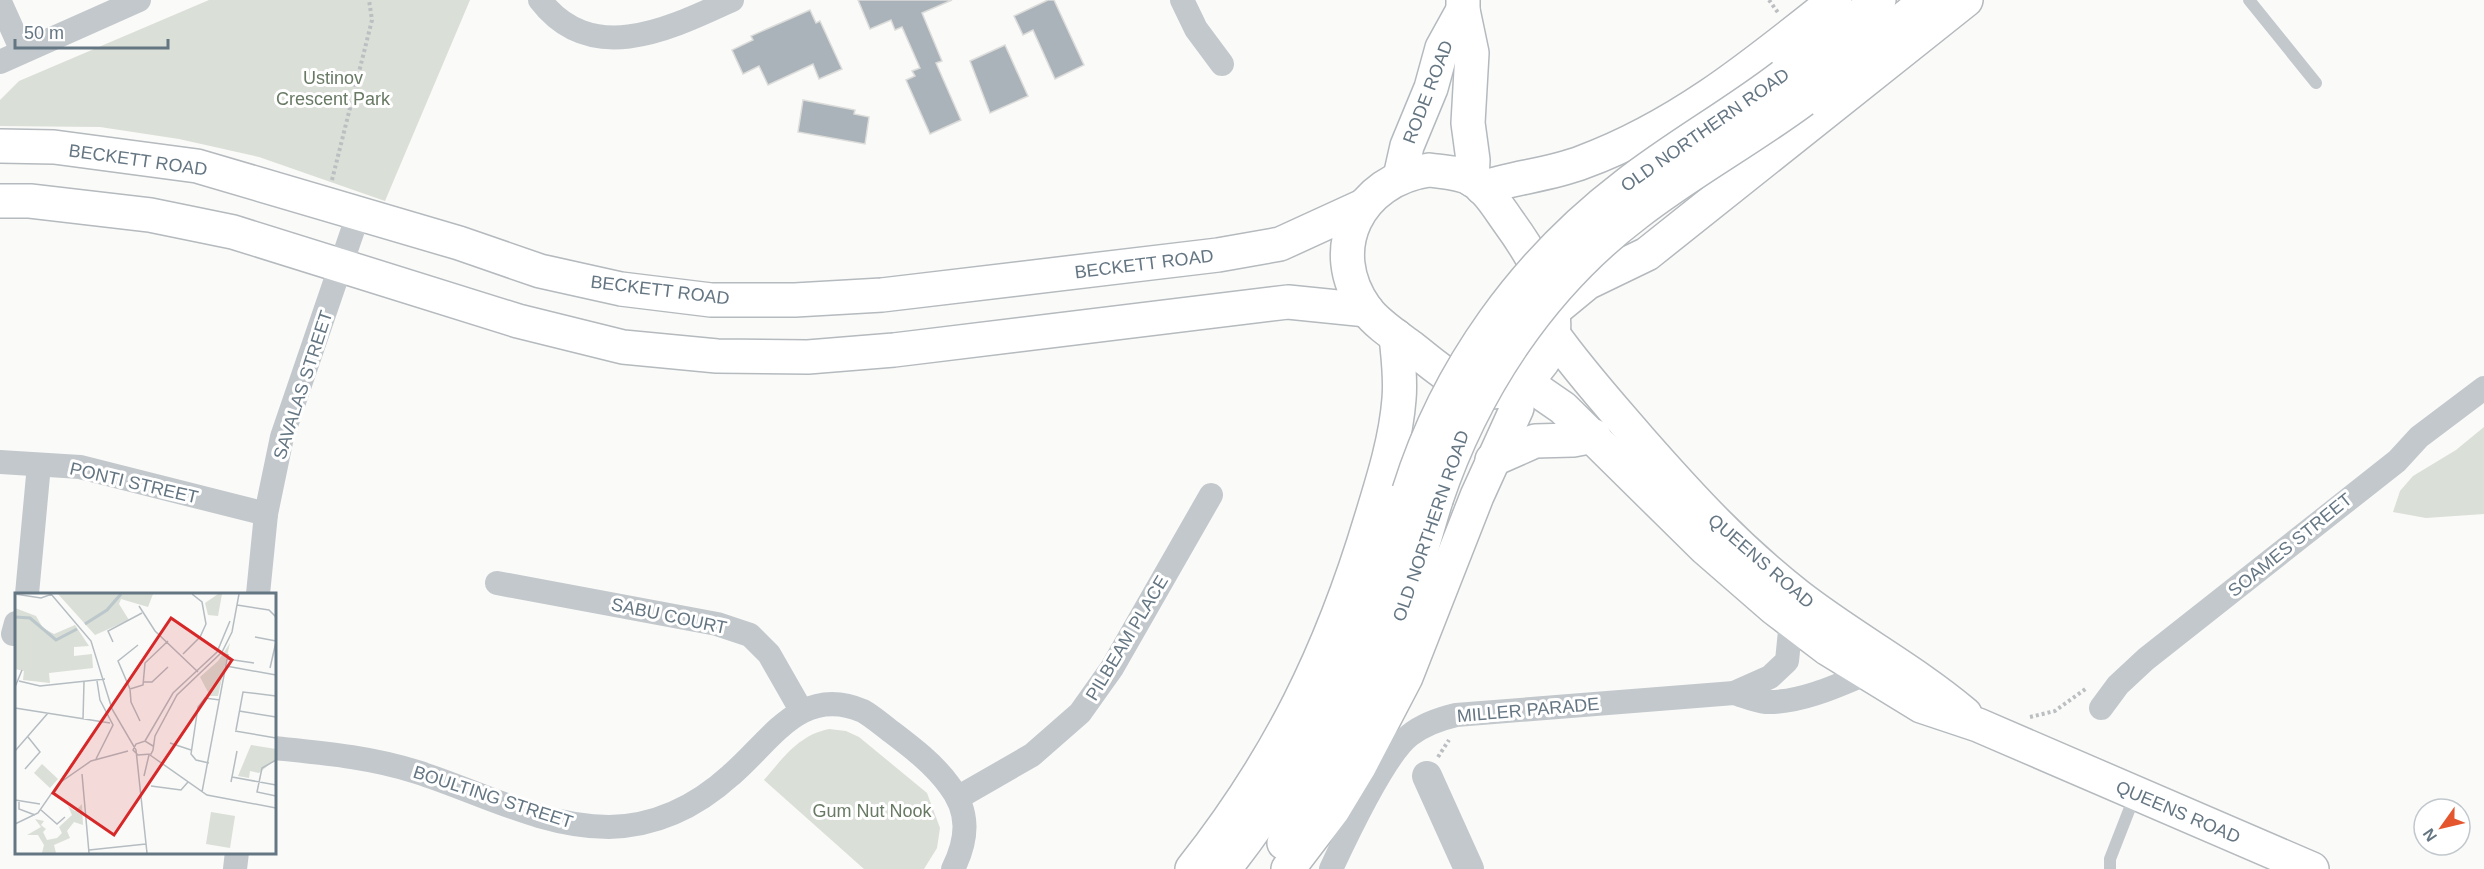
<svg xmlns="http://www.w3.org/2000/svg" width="2484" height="869" viewBox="0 0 2484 869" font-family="Arial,sans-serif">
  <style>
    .green { fill: #dadfd7 }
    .building { fill: #aab3b9; stroke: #dcdcda; stroke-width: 1.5 }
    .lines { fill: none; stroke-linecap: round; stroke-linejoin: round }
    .secondary-casing { stroke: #b3babf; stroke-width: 36 }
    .primary-casing { stroke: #b5babe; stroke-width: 36 }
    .trunk-casing { stroke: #b4b9bd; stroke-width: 36 }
    .path { stroke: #bbbfc2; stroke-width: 4; stroke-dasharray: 3 3; stroke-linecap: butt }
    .service { stroke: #c3c8cc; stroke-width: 12 }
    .minor { stroke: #c3c8cc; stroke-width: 24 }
    .tertiary { stroke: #c3c8cc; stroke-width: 30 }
    .secondary { stroke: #fff; stroke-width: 33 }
    .primary { stroke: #fff; stroke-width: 33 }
    .trunk { stroke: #fff; stroke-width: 33 }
    .trunk-bridge-casing { stroke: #b4b9bd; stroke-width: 36; stroke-linecap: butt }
    .trunk-bridge { stroke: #fff; stroke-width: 33 }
    .labels { text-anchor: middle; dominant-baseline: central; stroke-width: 6; stroke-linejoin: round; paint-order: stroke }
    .park-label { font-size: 18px; fill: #687a64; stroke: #fff }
    .street-label { font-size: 18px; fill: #657683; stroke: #fff }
    .inset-river { fill: none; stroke: #bbc7cb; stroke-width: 3 }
    .inset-road { fill: none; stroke: #b5bdc2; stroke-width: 1.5 }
    .view { fill: #d62828; fill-opacity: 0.15; stroke: #d62828; stroke-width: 3 }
    .inset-edge { fill: none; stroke: #657683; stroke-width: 3 }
  </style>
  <rect width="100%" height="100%" fill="#fafaf8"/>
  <g class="green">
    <polygon points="209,0 470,0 385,201 259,157 179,139 100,127 0,126 0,100 19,81"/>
    <polygon points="2484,427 2484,514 2426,518 2393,512 2400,491 2413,476 2456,450"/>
    <path d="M829 729 846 731 859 737 927 793 940 828 937 848 924 869H864L764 780C783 758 799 735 829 729Z"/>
  </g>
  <g class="building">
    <polygon points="858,0 952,0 922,13 942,61 936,63 961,120 930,134 906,80 915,76 912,71 920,68 902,27 895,30 891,20 870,29"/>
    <polygon points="1048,0 1054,0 1084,65 1055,79 1033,30 1023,35 1014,16"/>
    <polygon points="810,10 816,23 820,21 842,69 819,79 813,64 768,85 759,66 743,74 732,50 753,40 751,36"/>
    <polygon points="1005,45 1028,96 990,113 970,61"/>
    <polygon points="803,100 855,110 854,114 869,117 865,144 798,132"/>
  </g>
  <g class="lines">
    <defs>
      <g id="secondary">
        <polyline points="1463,0 1463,10 1472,53 1468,123 1473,160 1472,180"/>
        <polyline points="1400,177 1407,146 1431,88 1442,48 1463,10"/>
      </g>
      <g id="primary">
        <polyline points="0,146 54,147 197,166 459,243 540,271 621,289 711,300 795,300 882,295 1218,255 1280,244 1363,206"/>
        <path d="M1429 170C1443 172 1460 172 1473 180 1488 190 1498 207 1508 221 1538 262 1579 329 1533 373 1490 416 1447 376 1411 347 1396 336 1377 324 1366 309 1323 249 1359 180 1429 170Z"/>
        <polyline points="0,201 30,201 150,215 233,232 518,321 623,347 717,356 808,357 894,350 1288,302 1367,310"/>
        <path d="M1553 334C1580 372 1610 405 1640 440 1691 498 1737 548 1798 596 1852 638 1913 670 1965 714"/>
        <polyline points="1524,381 1563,408 1705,548 1774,608 1828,649 1921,706 1978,725 2312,869"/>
      </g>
      <g id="trunk">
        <polyline points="1783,76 1879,0"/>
        <polyline points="1803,100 1927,0"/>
        <path d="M1482 188C1515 177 1550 175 1583 162 1680 126 1756 63 1835 0"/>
        <polyline points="1553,311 1587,283 1647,254 1966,0"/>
        <polyline points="1492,460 1535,441 1573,440 1594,436"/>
        <path d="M1284 843C1328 775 1366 702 1396 627 1412 586 1423 542 1436 500"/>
        <path d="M1192 869C1279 759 1331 652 1371 519 1383 480 1396 439 1399 399 1401 378 1398 357 1396 336"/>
        <path d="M1224 869C1276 805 1318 730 1352 655 1376 602 1391 545 1409 491"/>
        <polyline points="1288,869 1333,810 1359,767 1406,677 1477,496 1517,408 1517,384"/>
      </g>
    </defs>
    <use href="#secondary" class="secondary-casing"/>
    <use href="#primary" class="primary-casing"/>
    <use href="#trunk" class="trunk-casing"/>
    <g class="path">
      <polyline points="1769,0 1779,14"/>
      <polyline points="332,180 372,20 369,0"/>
      <polyline points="2030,717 2055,711 2087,688"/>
      <polyline points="1438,757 1449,740"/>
    </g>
    <g class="service">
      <polyline points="2249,0 2316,83"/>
      <polyline points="2110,869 2110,859 2135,795"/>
    </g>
    <g class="minor">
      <path d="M540 0C592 68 671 28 732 0"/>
      <polyline points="1182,0 1196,29 1222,64"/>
      <polyline points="0,2 22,51"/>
      <polyline points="0,62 139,0"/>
      <polyline points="0,462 80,467 266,514"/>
      <polyline points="497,583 717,624 750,635 769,654 801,710"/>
      <polyline points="27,594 39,465"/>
      <polyline points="258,594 266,514 282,437 358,215"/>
      <polyline points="13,634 16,623"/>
      <path d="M1734 693C1744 696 1755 701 1766 702 1799 703 1835 687 1865 674"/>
      <polyline points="2101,708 2118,685 2146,659 2397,461 2419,437 2484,388"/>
      <path d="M274 748C323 753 371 757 417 772 480 792 542 827 609 827 656 826 697 806 731 775 771 741 801 684 863 711 872 716 881 724 889 730 910 746 933 763 949 785 970 812 968 839 953 869"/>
      <polyline points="959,797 1032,755 1080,713 1112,668 1211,495"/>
      <polyline points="235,869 237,852"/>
      <path d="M1331 869C1346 837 1384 755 1410 735 1424 724 1439 719 1456 715L1734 693 1770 677 1787 661 1791 621"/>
    </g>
    <polyline class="tertiary" points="1427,776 1469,869"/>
    <use href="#secondary" class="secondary"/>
    <use href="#primary" class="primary"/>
    <use href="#trunk" class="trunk"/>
    <defs>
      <g id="trunk-bridge">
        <path d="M1409 491C1447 369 1525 262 1626 185 1676 146 1732 115 1783 76"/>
        <path d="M1436 500C1474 387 1542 285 1637 213 1690 172 1749 140 1803 100"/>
      </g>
    </defs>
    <use href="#trunk-bridge" class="trunk-bridge-casing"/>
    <use href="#trunk-bridge" class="trunk-bridge"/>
  </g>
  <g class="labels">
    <g class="park-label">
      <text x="333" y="78">Ustinov<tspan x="333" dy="21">Crescent Park</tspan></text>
      <text x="872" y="811">Gum Nut Nook</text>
    </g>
    <g class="street-label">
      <text transform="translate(1428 92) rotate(-69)">RODE ROAD</text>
      <text transform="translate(1705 130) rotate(-35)">OLD NORTHERN ROAD</text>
      <text transform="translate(138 160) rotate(8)">BECKETT ROAD</text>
      <text transform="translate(1144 264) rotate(-7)">BECKETT ROAD</text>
      <text transform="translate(660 290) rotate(7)">BECKETT ROAD</text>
      <text transform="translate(303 385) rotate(-72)">SAVALAS STREET</text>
      <text transform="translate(134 483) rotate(13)">PONTI STREET</text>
      <text transform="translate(1431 526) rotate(-71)">OLD NORTHERN ROAD</text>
      <text transform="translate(2290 545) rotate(-39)">SOAMES STREET</text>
      <text transform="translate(1761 561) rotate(41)">QUEENS ROAD</text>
      <text transform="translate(669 616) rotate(12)">SABU COURT</text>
      <text transform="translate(1127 638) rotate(-59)">PILBEAM PLACE</text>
      <text transform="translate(1528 710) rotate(-5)">MILLER PARADE</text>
      <text transform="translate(493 797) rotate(18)">BOULTING STREET</text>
      <text transform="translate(2178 812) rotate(23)">QUEENS ROAD</text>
    </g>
  </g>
  <g transform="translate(15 593)">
    <rect width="261" height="261" fill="#fafaf8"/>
    <path d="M43 1H138L133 14 106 6 104 11 114 27 80 42ZM203 1H207L203 23 193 22 190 10ZM0 15 21 23 28 35 39 41 60 32 74 53 59 54V63L77 61 78 75 34 80 35 90 8 87 9 78 0 76ZM215 50 203 103H195L185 84 203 68ZM236 152 261 156V166L244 180 235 178 234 185 223 183ZM27 171 43 186 35 195 19 180ZM67 211 68 232 59 229 52 238 55 245 39 252 41 260H27L29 252 23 242H12L26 234 20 226 29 228 26 232 31 236 28 239 32 247 42 245 47 240 44 234 57 222 53 213 60 218ZM196 219 220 223 215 255 191 251Z" fill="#dadfd7"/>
    <path class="inset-river" d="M0 24 15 25 41 47 62 36M70 31 92 17 106 1"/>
    <path class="inset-road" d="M0 1 26 5 37 1M36 1 76 48 97 116 121 157 132 260M222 12 254 17 261 24M124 13 140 38 183 79M240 44 261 48M98 49 93 38 127 20M123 52 103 68 115 96 128 92 130 70 153 48M168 61 185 44 191 31 187 9 177 1M212 66 239 70M211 73 261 82M255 75 261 49M4 88 25 93 90 86M129 89H137L153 74M0 94 7 77M115 96 116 109 125 128M0 115 95 130M224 118 261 124M68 126 69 89M221 137 228 99 261 103M220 138 261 145M130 148 158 100 202 59 215 28M155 150 176 157M138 153 130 148 121 151 118 157 123 162 136 161 138 157 140 143 162 102 207 59 217 39 224 1M0 158 33 120M135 162 192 202 261 215M81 166 98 132 85 107 82 88M261 167 247 175 242 199 261 203M194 170 181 167 176 161 183 114 190 105 205 107M10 176 25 159 13 144M67 181 74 260M129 183 134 162M217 184 261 192M216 189 222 158M136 193 166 197 173 189M187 199 213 61M0 207 25 211M4 207V216L20 222M26 217 42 231 50 224M0 231 23 220 43 191 76 168 113 158M74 257 131 251"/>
    <path class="view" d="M156 25 217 67 99 242 38 200Z"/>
    <rect width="261" height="261" class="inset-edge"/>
  </g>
  <g transform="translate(2442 827) rotate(236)"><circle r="28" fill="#ffffff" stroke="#c1c8cd" stroke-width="1.5"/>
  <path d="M0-4.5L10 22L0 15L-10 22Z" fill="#e4572e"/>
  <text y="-9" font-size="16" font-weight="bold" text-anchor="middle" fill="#657683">N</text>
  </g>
  <path d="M15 39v9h153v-9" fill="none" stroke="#657683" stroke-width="3"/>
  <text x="24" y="39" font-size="18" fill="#657683" stroke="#ffffff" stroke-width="4.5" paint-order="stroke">50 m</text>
</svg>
